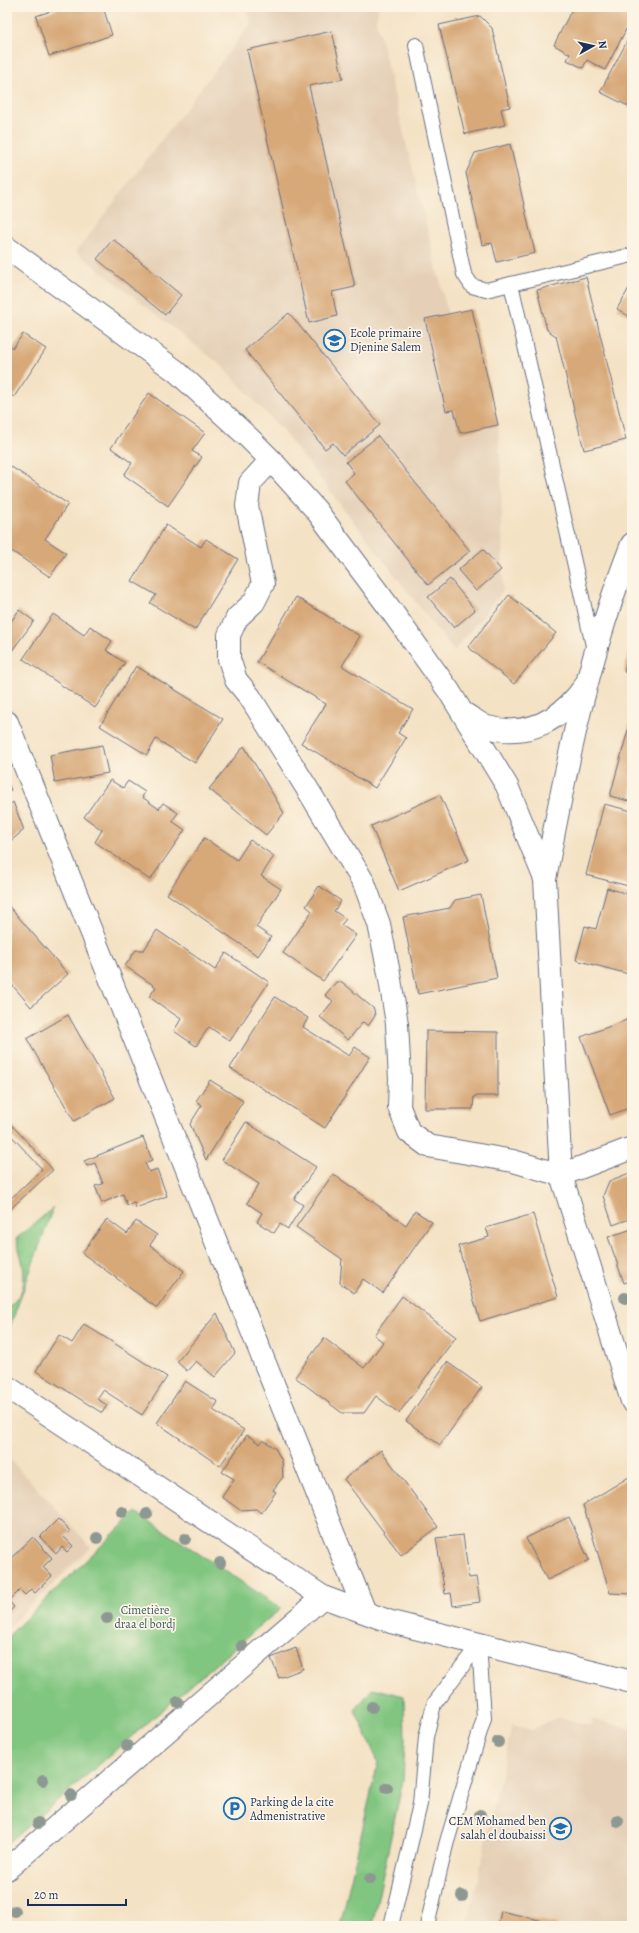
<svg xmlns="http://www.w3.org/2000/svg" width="639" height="1933" viewBox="0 0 639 1933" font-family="Alegreya,serif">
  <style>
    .built { fill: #e5d0b7 }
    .green { fill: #81c680; stroke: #4e7a6f }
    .building { fill: #d7a878 }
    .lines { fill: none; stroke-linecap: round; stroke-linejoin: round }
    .service-casing { stroke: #676e82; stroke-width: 16 }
    .minor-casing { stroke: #676e82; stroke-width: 24 }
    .service { stroke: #fff; stroke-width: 14 }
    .minor { stroke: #fff; stroke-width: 22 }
    .tree { fill: #8e9892 }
    .labels { text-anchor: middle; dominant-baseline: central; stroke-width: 3.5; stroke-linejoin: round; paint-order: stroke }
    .poi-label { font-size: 12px; fill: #1b2f5e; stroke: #fcf5e5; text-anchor: start }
    .park-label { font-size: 12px; fill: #3a5c68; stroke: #fcf5e5 }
  </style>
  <rect width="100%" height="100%" fill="#fcf5e5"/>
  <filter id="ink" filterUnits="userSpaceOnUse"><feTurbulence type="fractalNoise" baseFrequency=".025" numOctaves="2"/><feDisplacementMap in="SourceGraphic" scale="8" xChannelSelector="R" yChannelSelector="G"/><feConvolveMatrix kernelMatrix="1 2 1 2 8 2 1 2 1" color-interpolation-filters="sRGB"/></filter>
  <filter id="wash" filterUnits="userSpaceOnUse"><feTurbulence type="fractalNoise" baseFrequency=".012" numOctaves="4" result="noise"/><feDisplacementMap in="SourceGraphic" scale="16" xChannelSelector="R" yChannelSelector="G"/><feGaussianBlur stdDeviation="0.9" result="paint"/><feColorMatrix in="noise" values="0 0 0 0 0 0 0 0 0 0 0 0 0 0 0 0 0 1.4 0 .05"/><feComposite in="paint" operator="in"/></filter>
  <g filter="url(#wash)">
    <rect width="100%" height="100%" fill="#f4e2c5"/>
    <g class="built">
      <polygon points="245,7 379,7 376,20 448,314 472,309 498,425 501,470 503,591 454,651 284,432 222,366 76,252 251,23"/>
      <polygon points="7,1456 91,1547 7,1628"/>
      <polygon points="557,1717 590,1725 592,1719 632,1729 632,1926 467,1926 512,1725 532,1730"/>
    </g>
    <g class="green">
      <path d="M53 1208 7 1335V1307C33 1292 23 1262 16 1239Z"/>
      <polygon points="136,1512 281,1608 7,1844 7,1637"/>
      <polygon points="373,1688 404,1696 405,1742 403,1780 372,1926 340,1926 378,1762 355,1710"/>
    </g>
    <g id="blocks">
      <g class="building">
        <polygon points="56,7 103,7 112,35 49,56 36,16 57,9"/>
        <polygon points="573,7 632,7 632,18 605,70 587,60 583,68 567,60 570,54 554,45"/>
        <polygon points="480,16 492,28 510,107 501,109 505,125 465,134 439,25"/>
        <polygon points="332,31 343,79 309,86 355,287 332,292 337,316 309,323 247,50"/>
        <polygon points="632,32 632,108 600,92"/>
        <polygon points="510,144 535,253 497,262 492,243 482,245 466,173 475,153"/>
        <polygon points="113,239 181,295 165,315 97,259"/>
        <polygon points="586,277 626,440 584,450 556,336 547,330 537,290"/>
        <polygon points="632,283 632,318 617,309"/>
        <polygon points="472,309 498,425 460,433 454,410 446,411 425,319"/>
        <polygon points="289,313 380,425 343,455 333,443 325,449 245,350"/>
        <polygon points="23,334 46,349 14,397 7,393 7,344 13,348"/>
        <polygon points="149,393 205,433 192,451 202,457 168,506 124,475 132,463 111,448"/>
        <polygon points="378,436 470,551 428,585 345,481 354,473 346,462"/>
        <polygon points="7,464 68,504 45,539 66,553 50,577 7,548"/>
        <polygon points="166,525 201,547 206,539 238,559 195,630 150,603 156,595 132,581"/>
        <polygon points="483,549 501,570 476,591 458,570"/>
        <polygon points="450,579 475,610 454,628 428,597"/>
        <polygon points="509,595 556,633 514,684 468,647"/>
        <polygon points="296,597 360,636 342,666 413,709 398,733 406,738 375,788 301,743 326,704 257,662"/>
        <polygon points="19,610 34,621 11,652 7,649 7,621 10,623"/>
        <polygon points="53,614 84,635 90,626 112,641 106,650 125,663 95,708 23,659"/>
        <polygon points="631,645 632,645 632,674 624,672"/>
        <polygon points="136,666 223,719 195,763 156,739 147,755 100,726"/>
        <polygon points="631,719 632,720 632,802 610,796"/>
        <polygon points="102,745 108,773 55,783 50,755"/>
        <polygon points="244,746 284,813 266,835 209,789"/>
        <polygon points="110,780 123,788 128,781 145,792 142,797 159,809 163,803 178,813 172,821 185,830 150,880 95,842 102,830 84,817"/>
        <polygon points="7,781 11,790 7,794"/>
        <polygon points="440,795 469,860 399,891 371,826"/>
        <polygon points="13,802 24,830 7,844 7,807"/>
        <polygon points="604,804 632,811 632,887 586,875"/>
        <polygon points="204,838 237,860 250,840 274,856 261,876 281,889 256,927 271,937 258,956 167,894"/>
        <polygon points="319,886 341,901 334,911 346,919 341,925 356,935 323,981 283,953 312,911 306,906"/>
        <polygon points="607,888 632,895 632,975 576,960 585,926 596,929"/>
        <polygon points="481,895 497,978 418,994 403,917 450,908 455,900"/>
        <polygon points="7,904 68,974 31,1007 7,979"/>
        <polygon points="157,930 215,970 226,953 269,982 230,1041 209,1027 196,1046 174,1031 181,1019 149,997 156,987 125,966 136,950 144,950"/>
        <polygon points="336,982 342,982 374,1009 375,1016 368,1026 363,1022 348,1040 320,1017 333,1001 325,995"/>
        <polygon points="275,997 308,1018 303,1027 349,1056 355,1047 370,1057 325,1128 230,1068"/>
        <polygon points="68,1015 115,1098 74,1121 27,1039"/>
        <polygon points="632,1018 632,1107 610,1115 581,1037"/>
        <polygon points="426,1031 498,1032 498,1096 474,1096 473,1109 425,1109"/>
        <polygon points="210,1080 243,1101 206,1160 190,1124 202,1105 196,1101"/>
        <polygon points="7,1120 53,1170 7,1212 7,1202 42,1169 7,1131"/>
        <polygon points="246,1122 316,1167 294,1199 303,1205 288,1229 280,1224 274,1233 257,1222 262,1213 247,1203 259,1184 222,1160"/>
        <polygon points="143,1137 152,1160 145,1163 149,1172 157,1169 167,1196 136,1208 134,1202 127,1205 123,1194 102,1203 95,1186 103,1184 95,1163 87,1166 84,1161"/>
        <polygon points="632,1172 632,1218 613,1225 603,1196 609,1181"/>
        <polygon points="333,1174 406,1225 415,1211 432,1222 383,1293 363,1279 354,1293 340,1283 342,1259 296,1227"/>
        <polygon points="533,1214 558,1297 480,1321 458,1246 489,1237 486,1228"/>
        <polygon points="107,1219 127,1234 136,1221 157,1235 150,1245 184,1271 157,1308 82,1253"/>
        <polygon points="632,1229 632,1280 624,1283 608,1237"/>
        <polygon points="402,1296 456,1337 399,1413 376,1396 364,1413 342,1413 295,1377 324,1338 364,1368 383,1342 374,1335"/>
        <polygon points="217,1313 235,1353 215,1377 196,1361 187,1371 177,1362"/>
        <polygon points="84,1324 167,1377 142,1415 103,1390 97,1399 107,1405 102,1413 36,1371 59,1335 72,1343"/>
        <polygon points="447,1362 482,1387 440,1445 406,1421"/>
        <polygon points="185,1381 218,1402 213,1410 244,1430 220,1466 157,1423"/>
        <polygon points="247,1435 260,1444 263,1440 275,1448 282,1461 283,1477 273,1490 276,1492 261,1513 256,1509 240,1510 222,1497 234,1479 222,1472"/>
        <polygon points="381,1450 438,1527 401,1555 344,1479"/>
        <polygon points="629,1477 632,1487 632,1594 610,1593 583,1505"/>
        <polygon points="569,1517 589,1560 547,1580 526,1538"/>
        <polygon points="58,1519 70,1531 64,1537 73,1546 67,1552 62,1547 56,1554 40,1537"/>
        <polygon points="463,1535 469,1578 476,1577 480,1602 453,1606 451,1593 445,1594 436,1538"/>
        <polygon points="33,1537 52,1558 43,1567 52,1576 35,1593 31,1589 25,1595 20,1590 9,1601 14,1607 7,1614 7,1562"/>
        <polygon points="296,1648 303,1669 279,1678 271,1658"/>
        <polygon points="501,1911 556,1924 556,1926 498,1926"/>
      </g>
    </g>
  </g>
  <g filter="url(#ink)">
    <use href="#blocks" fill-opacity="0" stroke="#676e82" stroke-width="1"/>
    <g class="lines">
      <defs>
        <g id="service">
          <polyline points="416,45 464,274 472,286 486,290 511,284 594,650"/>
          <polyline points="511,284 632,255"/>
          <polyline points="391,1926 420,1804 426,1737 434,1704 479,1644"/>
          <polyline points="427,1926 446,1845 484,1718 479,1644"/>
        </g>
        <g id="minor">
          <polyline points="7,248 176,371 249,438 271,460 316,510 385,602 449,691 507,786 545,879 561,1175 513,1161 428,1146 409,1132 399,1107 400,1079 397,1024 389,973 379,924 364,883 313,798 250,697 236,680 229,659 229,635 237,618 254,602 263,584 247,506 250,483 271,460"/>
          <path d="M463 713C471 717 479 724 487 727 529 738 561 720 585 686"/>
          <polyline points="7,722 365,1612"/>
          <path d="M545 879C566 766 589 652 632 544"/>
          <polyline points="632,1148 561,1175 632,1401"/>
          <polyline points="7,1387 323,1597 391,1622 632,1682"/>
          <polyline points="7,1869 323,1597"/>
        </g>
      </defs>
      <use href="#service" class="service-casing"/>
      <use href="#minor" class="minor-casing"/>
      <use href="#service" class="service"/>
      <use href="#minor" class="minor"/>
    </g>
    <g class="tree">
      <circle cx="625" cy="1298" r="6"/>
      <circle cx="122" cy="1512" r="6"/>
      <circle cx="147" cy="1514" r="6"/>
      <circle cx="97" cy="1538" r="6"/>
      <circle cx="185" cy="1539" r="6"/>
      <circle cx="220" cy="1563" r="6"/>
      <circle cx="107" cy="1618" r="6"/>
      <circle cx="242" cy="1646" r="6"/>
      <circle cx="178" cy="1702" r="6"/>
      <circle cx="372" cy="1707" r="6"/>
      <circle cx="498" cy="1742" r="6"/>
      <circle cx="127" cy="1746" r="6"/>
      <circle cx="43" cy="1780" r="6"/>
      <circle cx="387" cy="1788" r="6"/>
      <circle cx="71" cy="1795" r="6"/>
      <circle cx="480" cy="1815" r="6"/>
      <circle cx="618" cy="1821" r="6"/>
      <circle cx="38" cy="1823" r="6"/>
      <circle cx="370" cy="1879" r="6"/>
      <circle cx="462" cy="1896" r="6"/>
      <circle cx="15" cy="1911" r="6"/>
    </g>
  </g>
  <defs>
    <symbol id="school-ring" viewBox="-11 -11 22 22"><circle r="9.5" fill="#fcf5e5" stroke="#1f6fb2" stroke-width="1.5"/><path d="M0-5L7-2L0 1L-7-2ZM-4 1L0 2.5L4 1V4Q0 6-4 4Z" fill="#1f6fb2"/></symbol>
    <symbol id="parking-ring" viewBox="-11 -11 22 22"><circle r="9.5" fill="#fcf5e5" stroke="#1f6fb2" stroke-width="1.5"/><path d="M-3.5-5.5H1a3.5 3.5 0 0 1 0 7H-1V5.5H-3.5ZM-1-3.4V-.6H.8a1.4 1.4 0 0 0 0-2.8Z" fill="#1f6fb2"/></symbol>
  </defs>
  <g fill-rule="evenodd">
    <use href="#school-ring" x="322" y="328" width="25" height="25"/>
    <use href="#parking-ring" x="222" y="1796" width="25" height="25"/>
    <use href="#school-ring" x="548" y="1816" width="25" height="25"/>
  </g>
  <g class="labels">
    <g class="poi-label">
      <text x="350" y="333">Ecole primaire<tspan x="350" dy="14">Djenine Salem</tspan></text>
      <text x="250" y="1802">Parking de la cite<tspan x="250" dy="14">Admenistrative</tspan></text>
      <text x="546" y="1821" text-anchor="end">CEM Mohamed ben<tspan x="546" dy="14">salah el doubaissi</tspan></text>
    </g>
    <g class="park-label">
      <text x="145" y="1610">Cimetière<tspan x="145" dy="14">draa el bordj</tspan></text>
    </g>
  </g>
  <rect width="639" height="1933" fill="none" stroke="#fcf5e5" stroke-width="24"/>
  <g transform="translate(593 46) rotate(82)" stroke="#fcf5e5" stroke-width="3" paint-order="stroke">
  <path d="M0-3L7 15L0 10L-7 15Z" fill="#1b2f5e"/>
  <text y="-6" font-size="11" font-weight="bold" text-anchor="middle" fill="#1b2f5e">N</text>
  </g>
  <path d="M28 1899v6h98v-6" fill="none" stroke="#1b2f5e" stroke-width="2"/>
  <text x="34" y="1899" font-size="12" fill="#1b2f5e" stroke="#fcf5e5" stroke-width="3" paint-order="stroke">20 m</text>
</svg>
